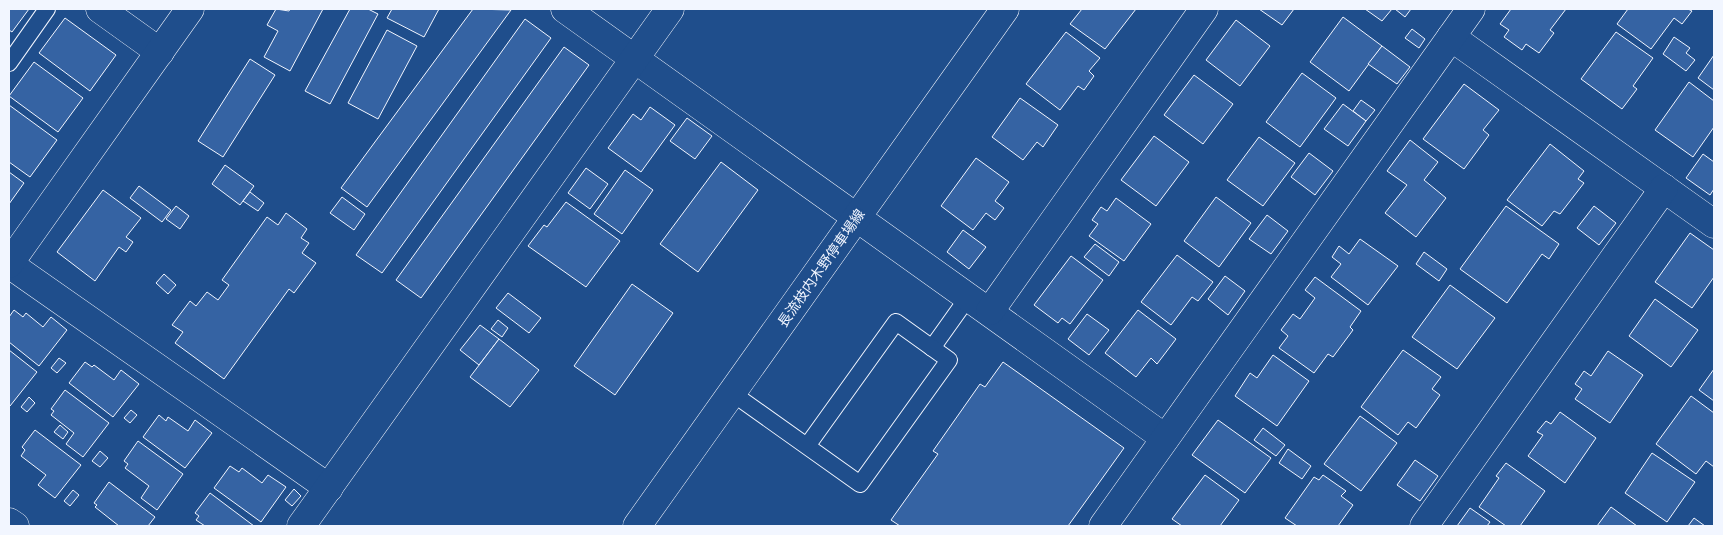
<svg xmlns="http://www.w3.org/2000/svg" width="1723" height="535" viewBox="0 0 1723 535" font-family="Quicksand,'Noto Sans JP',sans-serif">
  <style>
    .building { fill: #3563a3; stroke: #f2f6ff }
    .lines { fill: none; stroke-linecap: round; stroke-linejoin: round }
    .service-casing { stroke: #f2f6ff; stroke-width: 18 }
    .minor-casing { stroke: #f2f6ff; stroke-width: 29 }
    .tertiary-casing { stroke: #f2f6ff; stroke-width: 29 }
    .secondary-casing { stroke: #f2f6ff; stroke-width: 29 }
    .service { stroke: #1f4e8c; stroke-width: 16 }
    .minor { stroke: #1f4e8c; stroke-width: 28 }
    .tertiary { stroke: #1f4e8c; stroke-width: 28 }
    .secondary { stroke: #1f4e8c; stroke-width: 28 }
    .labels { text-anchor: middle; dominant-baseline: central; stroke-width: 4; stroke-linejoin: round; paint-order: stroke }
    .street-label { font-size: 14px; fill: #f2f6ff; stroke: #1f4e8c }
  </style>
  <rect width="100%" height="100%" fill="#1f4e8c"/>
  <g class="building">
    <polygon points="9,9 29,9 12,32 9,30"/>
    <polygon points="276,9 289,11 290,9 323,9 290,71 264,57 278,31 267,25"/>
    <polygon points="350,9 368,9 378,14 330,104 305,91"/>
    <polygon points="392,9 439,9 424,37 387,18"/>
    <polygon points="473,9 511,10 367,207 341,188"/>
    <polygon points="1082,9 1136,9 1105,49 1070,24"/>
    <polygon points="1259,9 1294,9 1282,25"/>
    <polygon points="1365,9 1392,9 1382,21"/>
    <polygon points="1395,9 1411,9 1405,17"/>
    <polygon points="1511,9 1566,9 1550,30 1554,33 1539,53 1526,44 1522,50 1504,37 1509,30 1500,24"/>
    <polygon points="1628,9 1688,9 1692,11 1682,24 1674,18 1651,49 1617,24"/>
    <polygon points="1343,17 1382,46 1349,91 1310,62"/>
    <polygon points="65,18 116,55 90,91 39,53"/>
    <polygon points="525,19 551,38 382,273 356,255"/>
    <polygon points="1236,20 1270,46 1240,86 1206,60"/>
    <polygon points="1412,29 1425,39 1419,48 1405,38"/>
    <polygon points="387,30 417,46 378,119 348,103"/>
    <polygon points="1066,32 1100,58 1089,71 1094,76 1084,90 1078,86 1060,110 1026,84"/>
    <polygon points="1616,32 1653,58 1633,86 1637,89 1622,109 1581,79"/>
    <polygon points="1674,37 1690,48 1686,53 1695,60 1686,71 1663,54"/>
    <polygon points="1382,46 1410,67 1397,84 1368,64"/>
    <polygon points="564,47 589,65 421,298 396,280"/>
    <polygon points="1714,55 1714,90 1698,78"/>
    <polygon points="250,59 275,75 223,157 198,141"/>
    <polygon points="34,62 83,98 58,132 9,96"/>
    <polygon points="1302,73 1336,98 1300,147 1266,122"/>
    <polygon points="1194,75 1233,104 1203,144 1164,115"/>
    <polygon points="1689,82 1714,101 1714,127 1693,157 1655,130"/>
    <polygon points="1464,84 1499,110 1483,130 1489,135 1464,169 1423,139"/>
    <polygon points="1020,98 1058,125 1043,147 1037,142 1023,160 992,137"/>
    <polygon points="1361,100 1375,110 1366,121 1353,111"/>
    <polygon points="1343,104 1366,121 1348,146 1324,129"/>
    <polygon points="9,105 57,140 30,177 9,162"/>
    <polygon points="650,107 675,125 641,172 608,148 633,114 641,120"/>
    <polygon points="687,118 712,136 695,159 670,141"/>
    <polygon points="1154,136 1189,162 1156,206 1121,180"/>
    <polygon points="1259,137 1295,163 1263,206 1227,180"/>
    <polygon points="1410,140 1438,162 1424,180 1446,198 1416,237 1385,213 1407,185 1387,171"/>
    <polygon points="1550,144 1584,171 1578,179 1584,183 1560,214 1554,211 1542,226 1507,200"/>
    <polygon points="1309,153 1333,171 1315,195 1291,177"/>
    <polygon points="1703,154 1714,162 1714,189 1710,195 1686,178"/>
    <polygon points="976,158 1009,182 995,201 1004,208 995,220 986,213 973,230 941,206"/>
    <polygon points="721,162 758,190 698,272 660,244"/>
    <polygon points="225,165 254,186 240,205 212,184"/>
    <polygon points="586,168 608,184 590,209 568,193"/>
    <polygon points="625,170 653,190 622,234 594,214"/>
    <polygon points="9,172 24,183 9,204"/>
    <polygon points="139,186 171,210 162,222 130,198"/>
    <polygon points="103,190 141,218 126,237 133,242 126,252 119,247 95,281 57,252"/>
    <polygon points="250,192 264,203 258,211 243,201"/>
    <polygon points="342,197 365,214 354,230 330,213"/>
    <polygon points="1216,197 1251,223 1219,267 1184,241"/>
    <polygon points="1116,198 1151,224 1124,261 1089,236 1098,224 1092,220 1101,207 1107,211"/>
    <polygon points="566,202 620,241 586,287 528,246 544,225 547,227"/>
    <polygon points="176,206 189,216 180,229 166,219"/>
    <polygon points="1506,206 1559,244 1549,259 1542,254 1507,303 1460,269"/>
    <polygon points="1594,206 1616,223 1599,245 1577,228"/>
    <polygon points="286,213 307,229 301,238 309,243 302,253 316,263 294,293 289,289 224,379 175,343 183,332 172,325 190,301 196,306 207,292 218,300 229,285 222,280 267,217 278,225"/>
    <polygon points="1267,215 1288,231 1271,254 1249,239"/>
    <polygon points="963,230 986,247 969,269 947,252"/>
    <polygon points="1690,233 1714,250 1714,277 1692,308 1655,282"/>
    <polygon points="1360,239 1398,266 1368,305 1331,277 1341,264 1332,257 1339,246 1349,254"/>
    <polygon points="1095,244 1119,262 1109,276 1084,257"/>
    <polygon points="1424,252 1447,269 1439,281 1416,264"/>
    <polygon points="1177,255 1213,282 1198,301 1192,297 1171,325 1141,302"/>
    <polygon points="1071,256 1103,280 1070,324 1062,318 1058,323 1034,305"/>
    <polygon points="164,274 176,285 168,294 156,283"/>
    <polygon points="1225,276 1245,291 1228,315 1208,299"/>
    <polygon points="1315,277 1361,311 1350,327 1353,330 1333,357 1328,354 1314,373 1279,348 1288,336 1281,330 1293,314 1300,319 1315,298 1305,290"/>
    <polygon points="632,284 673,313 615,395 574,366"/>
    <polygon points="1450,285 1495,318 1457,369 1412,337"/>
    <polygon points="508,293 541,318 529,333 496,308"/>
    <polygon points="1655,299 1698,330 1671,367 1629,336"/>
    <polygon points="14,310 23,317 26,313 43,327 51,317 67,330 39,366 9,342 9,317"/>
    <polygon points="1138,310 1176,339 1157,364 1151,358 1136,377 1105,353"/>
    <polygon points="1087,314 1109,330 1089,355 1068,339"/>
    <polygon points="498,320 508,328 502,337 491,329"/>
    <polygon points="480,325 499,339 479,365 460,350"/>
    <polygon points="499,339 539,370 510,407 470,377"/>
    <polygon points="9,350 37,372 10,406 9,405"/>
    <polygon points="1403,350 1441,377 1432,389 1440,395 1416,428 1408,422 1398,435 1361,407"/>
    <polygon points="1608,351 1643,375 1610,423 1575,399 1582,389 1575,384 1584,371 1591,376"/>
    <polygon points="1273,355 1309,381 1277,426 1235,396 1250,373 1257,378"/>
    <polygon points="59,358 66,363 57,373 51,368"/>
    <polygon points="85,362 92,367 94,365 114,380 121,370 139,384 113,417 69,383"/>
    <polygon points="1003,362 1124,448 1068,526 900,526 891,520 938,454 933,451 980,384 985,387"/>
    <polygon points="1714,369 1714,401 1699,390"/>
    <polygon points="65,390 109,423 83,457 66,444 74,433 51,415 54,411 51,409"/>
    <polygon points="1691,396 1714,413 1714,467 1706,461 1696,474 1656,444"/>
    <polygon points="29,397 35,403 27,412 21,407"/>
    <polygon points="131,410 137,415 130,423 124,418"/>
    <polygon points="1560,412 1596,438 1565,483 1528,456 1543,435 1537,432 1546,421 1551,424"/>
    <polygon points="159,415 166,421 168,417 188,431 195,420 212,433 185,468 143,437"/>
    <polygon points="1360,416 1397,443 1361,491 1324,464"/>
    <polygon points="1218,420 1271,458 1245,493 1192,455"/>
    <polygon points="60,425 68,432 63,439 54,432"/>
    <polygon points="1263,428 1285,445 1276,456 1254,440"/>
    <polygon points="35,430 81,465 55,498 38,485 46,475 21,456 25,450 22,447"/>
    <polygon points="138,441 183,474 157,510 141,498 149,486 125,468 128,464 124,461"/>
    <polygon points="1288,449 1311,466 1302,479 1279,463"/>
    <polygon points="100,451 108,458 100,467 92,461"/>
    <polygon points="1652,453 1695,482 1667,522 1625,493"/>
    <polygon points="1415,460 1438,476 1420,501 1397,485"/>
    <polygon points="1506,463 1545,491 1520,526 1506,526 1479,507 1499,478 1496,476"/>
    <polygon points="230,466 239,472 242,468 262,483 268,475 286,487 261,522 214,488"/>
    <polygon points="1205,475 1239,500 1220,526 1182,526 1172,519"/>
    <polygon points="1323,475 1346,491 1341,496 1353,505 1338,526 1297,526 1285,518 1314,477 1319,480"/>
    <polygon points="109,482 155,517 148,526 119,526 95,507 97,505 94,503"/>
    <polygon points="294,489 301,496 292,506 285,500"/>
    <polygon points="73,490 79,495 70,506 64,501"/>
    <polygon points="210,493 254,526 205,526 196,520 199,516 195,513"/>
    <polygon points="1611,507 1637,526 1597,526"/>
    <polygon points="1470,508 1490,522 1487,526 1457,526"/>
    <polygon points="1694,518 1705,526 1688,526"/>
  </g>
  <g class="lines">
    <defs>
      <g id="service">
        <polyline points="9,63 47,9"/>
        <polyline points="932,348 969,296"/>
        <polyline points="732,393 860,484 949,360 896,322 807,446"/>
      </g>
      <g id="minor">
        <polyline points="100,9 160,52"/>
        <polyline points="565,9 1165,438"/>
        <polyline points="1451,37 1714,224"/>
        <polyline points="9,264 329,488"/>
        <polyline points="9,264 190,9"/>
        <polyline points="990,311 1204,9"/>
        <polyline points="301,526 670,9"/>
        <polyline points="1103,526 1471,9"/>
        <polyline points="1424,526 1664,188"/>
      </g>
      <polyline id="tertiary" points="9,522 15,526"/>
      <polyline id="secondary" points="637,526 1005,9"/>
    </defs>
    <use href="#service" class="service-casing"/>
    <use href="#minor" class="minor-casing"/>
    <use href="#tertiary" class="tertiary-casing"/>
    <use href="#secondary" class="secondary-casing"/>
    <use href="#service" class="service"/>
    <use href="#minor" class="minor"/>
    <use href="#tertiary" class="tertiary"/>
    <use href="#secondary" class="secondary"/>
  </g>
  <g class="labels">
    <g class="street-label">
      <text transform="translate(821 268) rotate(-55)">長流枝内木野停車場線</text>
    </g>
  </g>
  <rect width="1723" height="535" fill="none" stroke="#f2f6ff" stroke-width="20"/>
</svg>
